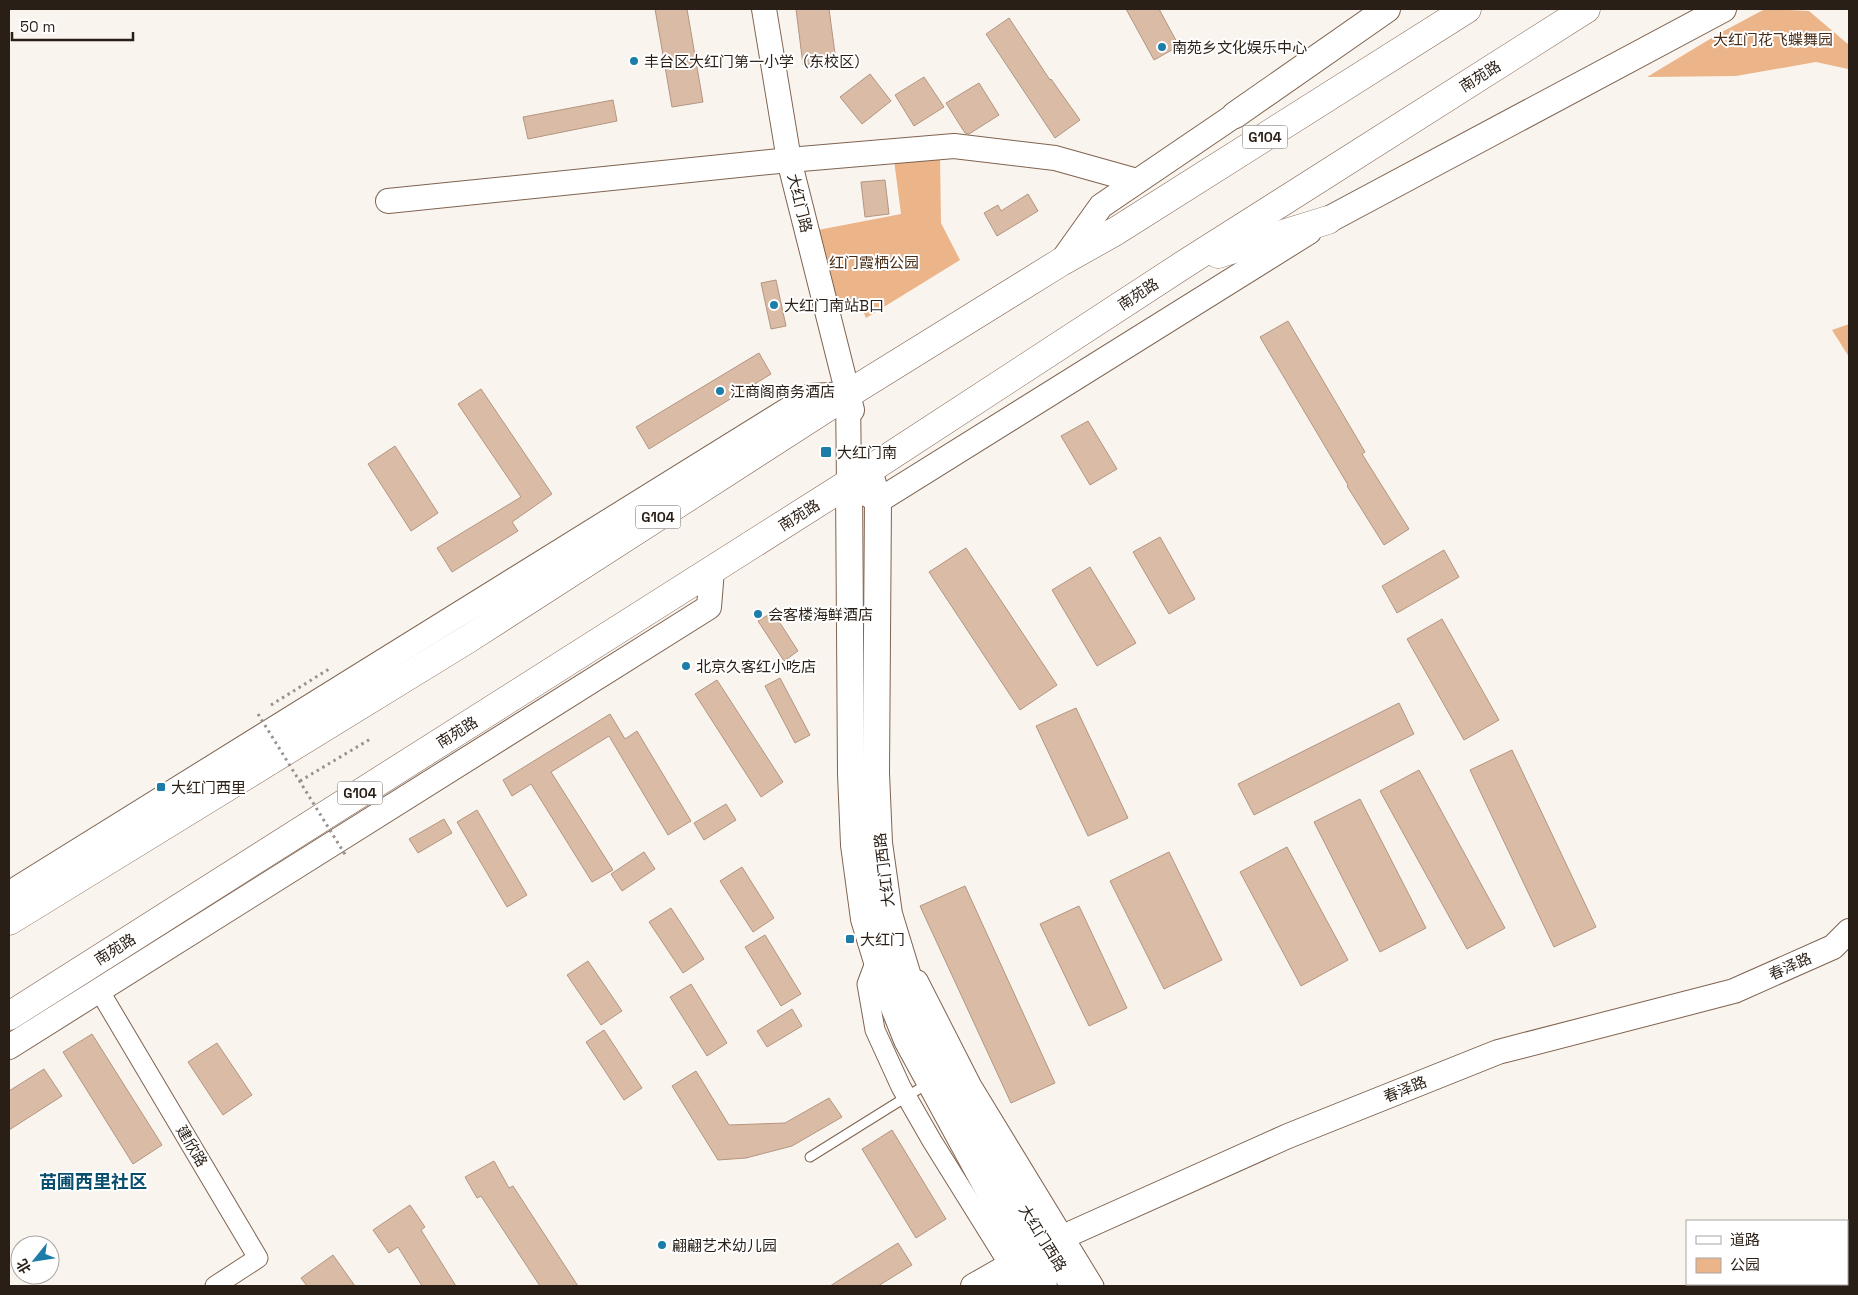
<svg xmlns="http://www.w3.org/2000/svg" width="1858" height="1295" viewBox="0 0 1858 1295" font-family="'Space Grotesk','Noto Sans SC',sans-serif">
  <style>
    .green { fill: #ecb489 }
    .building { fill: #dabba5; stroke: #b39680 }
    .lines { fill: none; stroke-linecap: round; stroke-linejoin: round }
    .service-casing { stroke: #7f634f; stroke-width: 11 }
    .minor-casing { stroke: #7f634f; stroke-width: 21 }
    .tertiary-casing { stroke: #7f634f; stroke-width: 26 }
    .secondary-casing { stroke: #7f634f; stroke-width: 28 }
    .trunk-casing { stroke: #7f634f; stroke-width: 29 }
    .path { stroke: #99918a; stroke-width: 3; stroke-dasharray: 2.5 4; stroke-linecap: butt }
    .service { stroke: #fff; stroke-width: 9 }
    .minor { stroke: #fff; stroke-width: 19 }
    .tertiary { stroke: #fff; stroke-width: 24 }
    .secondary { stroke: #fff; stroke-width: 26 }
    .trunk { stroke: #fff; stroke-width: 28 }
    .path-bridge { stroke: #99918a; stroke-width: 3; stroke-dasharray: 2.5 4; stroke-linecap: butt }
    .poi-dot { fill: #1c7da9; stroke: #fff; stroke-width: 2 }
    .labels { text-anchor: middle; dominant-baseline: central; stroke-width: 4; stroke-linejoin: round; paint-order: stroke }
    .shield { fill: #fff; stroke: #6a625c; stroke-width: 1 }
    .shield-label { font-size: 14px; font-weight: bold; fill: #2a1f16 }
    .park-label { font-size: 15px; fill: #482c15; stroke: #fff }
    .poi-label { font-size: 15px; fill: #2a1f16; stroke: #fff; text-anchor: start }
    .street-label { font-size: 15px; fill: #2a1f16; stroke: #fff }
    .quarter-label { font-size: 18px; font-weight: bold; fill: #094e6c; stroke: #fff }
  </style>
  <rect width="100%" height="100%" fill="#faf4ef"/>
  <g class="green">
    <polygon points="1765,9 1809,11 1849,45 1849,72 1848,69 1816,62 1736,76 1647,77 1720,33"/>
    <polygon points="940,156 941,223 960,260 866,318 859,302 836,306 818,230 901,214 894,160"/>
    <polygon points="1849,324 1849,357 1832,330"/>
  </g>
  <g class="building">
    <polygon points="655,9 687,9 703,102 672,107"/>
    <polygon points="796,9 829,9 836,61 803,65"/>
    <polygon points="1126,9 1159,9 1179,46 1154,60"/>
    <polygon points="1009,18 1050,80 1051,79 1080,120 1055,138 986,34"/>
    <polygon points="870,74 891,101 862,124 840,97"/>
    <polygon points="924,77 944,107 914,126 895,95"/>
    <polygon points="979,83 999,115 969,134 965,133 946,103"/>
    <polygon points="613,100 617,121 528,139 523,117"/>
    <polygon points="885,180 889,214 865,217 861,182"/>
    <polygon points="1028,194 1038,211 997,236 984,213 998,205 1001,211"/>
    <polygon points="776,280 786,326 771,329 761,283"/>
    <polygon points="1288,321 1365,452 1362,454 1409,529 1384,545 1347,486 1348,485 1260,337"/>
    <polygon points="759,353 771,374 649,449 636,427"/>
    <polygon points="481,389 552,494 512,522 518,531 452,572 437,548 521,497 458,404"/>
    <polygon points="1088,421 1117,469 1090,485 1061,436"/>
    <polygon points="395,446 438,513 411,531 368,464"/>
    <polygon points="1160,537 1195,599 1169,614 1133,552"/>
    <polygon points="966,548 1057,685 1020,710 929,572"/>
    <polygon points="1444,550 1459,577 1397,613 1382,586"/>
    <polygon points="1090,567 1136,643 1097,666 1052,590"/>
    <polygon points="773,612 798,651 784,661 758,621"/>
    <polygon points="1442,619 1499,720 1464,740 1407,639"/>
    <polygon points="780,678 810,735 795,743 765,686"/>
    <polygon points="717,680 783,782 761,797 695,694"/>
    <polygon points="1399,703 1414,734 1254,815 1238,784"/>
    <polygon points="1076,708 1128,818 1088,836 1036,726"/>
    <polygon points="610,714 625,739 637,731 691,821 668,835 609,736 551,772 613,870 592,882 531,784 512,796 503,780"/>
    <polygon points="1512,750 1596,927 1554,947 1470,770"/>
    <polygon points="1419,770 1505,928 1467,949 1380,791"/>
    <polygon points="1360,799 1426,928 1380,952 1314,822"/>
    <polygon points="726,804 736,820 704,840 694,823"/>
    <polygon points="477,810 527,895 507,907 457,822"/>
    <polygon points="444,819 452,833 418,853 409,839"/>
    <polygon points="1287,847 1348,960 1301,986 1240,872"/>
    <polygon points="644,852 655,869 622,891 611,874"/>
    <polygon points="1169,852 1222,960 1164,989 1110,881"/>
    <polygon points="742,867 774,918 753,932 720,881"/>
    <polygon points="965,886 1055,1083 1011,1103 920,906"/>
    <polygon points="1079,906 1127,1008 1089,1026 1040,924"/>
    <polygon points="671,908 704,959 683,973 649,922"/>
    <polygon points="765,935 801,994 781,1006 745,947"/>
    <polygon points="588,961 622,1011 601,1025 567,975"/>
    <polygon points="691,984 727,1043 707,1056 670,997"/>
    <polygon points="792,1009 802,1026 767,1047 757,1031"/>
    <polygon points="604,1030 642,1088 624,1100 586,1042"/>
    <polygon points="92,1034 162,1145 133,1164 63,1052"/>
    <polygon points="217,1043 252,1095 223,1115 188,1062"/>
    <polygon points="44,1069 62,1096 9,1130 9,1091"/>
    <polygon points="696,1071 729,1125 785,1123 829,1098 842,1117 792,1146 746,1158 718,1160 672,1086"/>
    <polygon points="892,1130 946,1219 916,1238 862,1149"/>
    <polygon points="494,1161 509,1188 513,1186 578,1286 540,1286 481,1196 477,1198 465,1177"/>
    <polygon points="410,1205 425,1227 421,1230 456,1286 422,1286 398,1247 389,1253 373,1230"/>
    <polygon points="898,1243 912,1265 878,1286 830,1286"/>
    <polygon points="333,1255 355,1286 307,1286 301,1278"/>
  </g>
  <g class="lines">
    <defs>
      <polyline id="service" points="810,1157 927,1084"/>
      <g id="minor">
        <polyline points="876,960 867,984 875,1030 901,1087 932,1141 1016,1276"/>
        <polyline points="918,980 972,1086 1094,1286"/>
        <polyline points="99,990 258,1258 215,1286"/>
      </g>
      <g id="tertiary">
        <polyline points="764,9 789,160 852,410"/>
        <polyline points="388,201 789,160 954,146 1055,158 1137,181"/>
        <polyline points="1061,262 1101,206 1235,115"/>
        <polyline points="848,394 849,483 878,501 1309,232"/>
        <polyline points="9,905 18,888 810,396 848,394"/>
        <polyline points="9,1047 709,607 712,570"/>
        <polyline points="973,1286 1045,1245 1288,1136 1498,1052 1734,991 1833,947 1849,931"/>
        <polyline points="1010,1286 1050,1259"/>
      </g>
      <g id="secondary">
        <polyline points="1235,115 1387,9"/>
        <polyline points="1328,220 1723,9"/>
        <polyline points="869,470 878,501 876,773 879,843 889,914 921,1019 950,1078 1045,1245 1075,1286"/>
        <polyline points="849,483 851,774 854,845 864,919 881,975 907,1040 1025,1257 1044,1286"/>
      </g>
      <g id="trunk">
        <polyline points="1218,254 1328,220"/>
        <polyline points="9,921 468,639 848,394 1061,262 1116,231 1467,9"/>
        <polyline points="9,1016 849,483 1183,265 1586,9"/>
      </g>
    </defs>
    <use href="#service" class="service-casing"/>
    <use href="#minor" class="minor-casing"/>
    <use href="#tertiary" class="tertiary-casing"/>
    <use href="#secondary" class="secondary-casing"/>
    <use href="#trunk" class="trunk-casing"/>
    <g class="path">
      <polyline points="271,705 329,669 331,671"/>
      <polyline points="300,781 372,738"/>
    </g>
    <use href="#service" class="service"/>
    <use href="#minor" class="minor"/>
    <use href="#tertiary" class="tertiary"/>
    <use href="#secondary" class="secondary"/>
    <use href="#trunk" class="trunk"/>
    <polyline class="path-bridge" points="258,714 346,856"/>
  </g>
  <g class="poi-dot">
    <circle cx="1162" cy="47" r="5"/>
    <circle cx="634" cy="61" r="5"/>
    <circle cx="774" cy="305" r="5"/>
    <circle cx="720" cy="391" r="5"/>
    <rect x="820" y="446" width="12" height="12" rx="2.5"/>
    <circle cx="758" cy="614" r="5"/>
    <circle cx="686" cy="666" r="5"/>
    <rect x="156" y="782" width="10" height="10" rx="2.5"/>
    <rect x="845" y="934" width="10" height="10" rx="2.5"/>
    <circle cx="662" cy="1245" r="5"/>
  </g>
  <g class="labels">
    <g class="shield">
      <rect x="1242.5" y="125.5" width="45" height="23" rx="4"/>
      <rect x="635.5" y="505.5" width="45" height="23" rx="4"/>
      <rect x="337.5" y="781.5" width="45" height="23" rx="4"/>
    </g>
    <g class="shield-label">
      <text x="1265" y="137">G104</text>
      <text x="658" y="517">G104</text>
      <text x="360" y="793">G104</text>
    </g>
    <g class="park-label">
      <text x="1773" y="39">大红门花飞蝶舞园</text>
      <text x="874" y="262">红门霞栖公园</text>
    </g>
    <g class="poi-label">
      <text x="1172" y="47">南苑乡文化娱乐中心</text>
      <text x="644" y="61">丰台区大红门第一小学（东校区）</text>
      <text x="784" y="305">大红门南站B口</text>
      <text x="730" y="391">江商阁商务酒店</text>
      <text x="837" y="452">大红门南</text>
      <text x="768" y="614">会客楼海鲜酒店</text>
      <text x="696" y="666">北京久客红小吃店</text>
      <text x="171" y="787">大红门西里</text>
      <text x="860" y="939">大红门</text>
      <text x="672" y="1245">翩翩艺术幼儿园</text>
    </g>
    <g class="street-label">
      <text transform="translate(1480 76) rotate(-32)">南苑路</text>
      <text transform="translate(800 203) rotate(76)">大红门路</text>
      <text transform="translate(1138 294) rotate(-33)">南苑路</text>
      <text transform="translate(799 515) rotate(-32)">南苑路</text>
      <text transform="translate(457 732) rotate(-32)">南苑路</text>
      <text transform="translate(884 870) rotate(-97)">大红门西路</text>
      <text transform="translate(115 949) rotate(-32)">南苑路</text>
      <text transform="translate(1790 966) rotate(-24)">春泽路</text>
      <text transform="translate(1405 1089) rotate(-22)">春泽路</text>
      <text transform="translate(192 1146) rotate(59)">建欣路</text>
      <text transform="translate(1043 1238) rotate(58)">大红门西路</text>
    </g>
    <g class="quarter-label">
      <text x="93" y="1181">苗圃西里社区</text>
    </g>
  </g>
  <rect width="1858" height="1295" fill="none" stroke="#2a1f16" stroke-width="20"/>
  <rect x="1686" y="1220" width="162" height="65" fill="#ffffff" stroke="#aaa5a2"/>
  <rect x="1696" y="1236" width="25" height="8" fill="#ffffff" stroke="#aaa5a2"/>
  <text x="1730" y="1245" font-size="15" fill="#2a1f16">道路</text>
  <rect x="1696" y="1258" width="25" height="15" fill="#ecb489" stroke="#aaa5a2"/>
  <text x="1730" y="1270" font-size="15" fill="#2a1f16">公园</text>
  <g transform="translate(35 1260) rotate(240)"><circle r="24" fill="#ffffff" stroke="#aaa5a2"/>
  <path d="M0-4L9 19L0 12L-9 19Z" fill="#1c7da9"/>
  <text y="-8" font-size="14" font-weight="bold" text-anchor="middle" fill="#2a1f16">北</text>
  </g>
  <path d="M12 32v8h121v-8" fill="none" stroke="#2a1f16" stroke-width="2.5"/>
  <text x="20" y="32" font-size="15" fill="#2a1f16" stroke="#ffffff" stroke-width="4" paint-order="stroke">50 m</text>
</svg>
